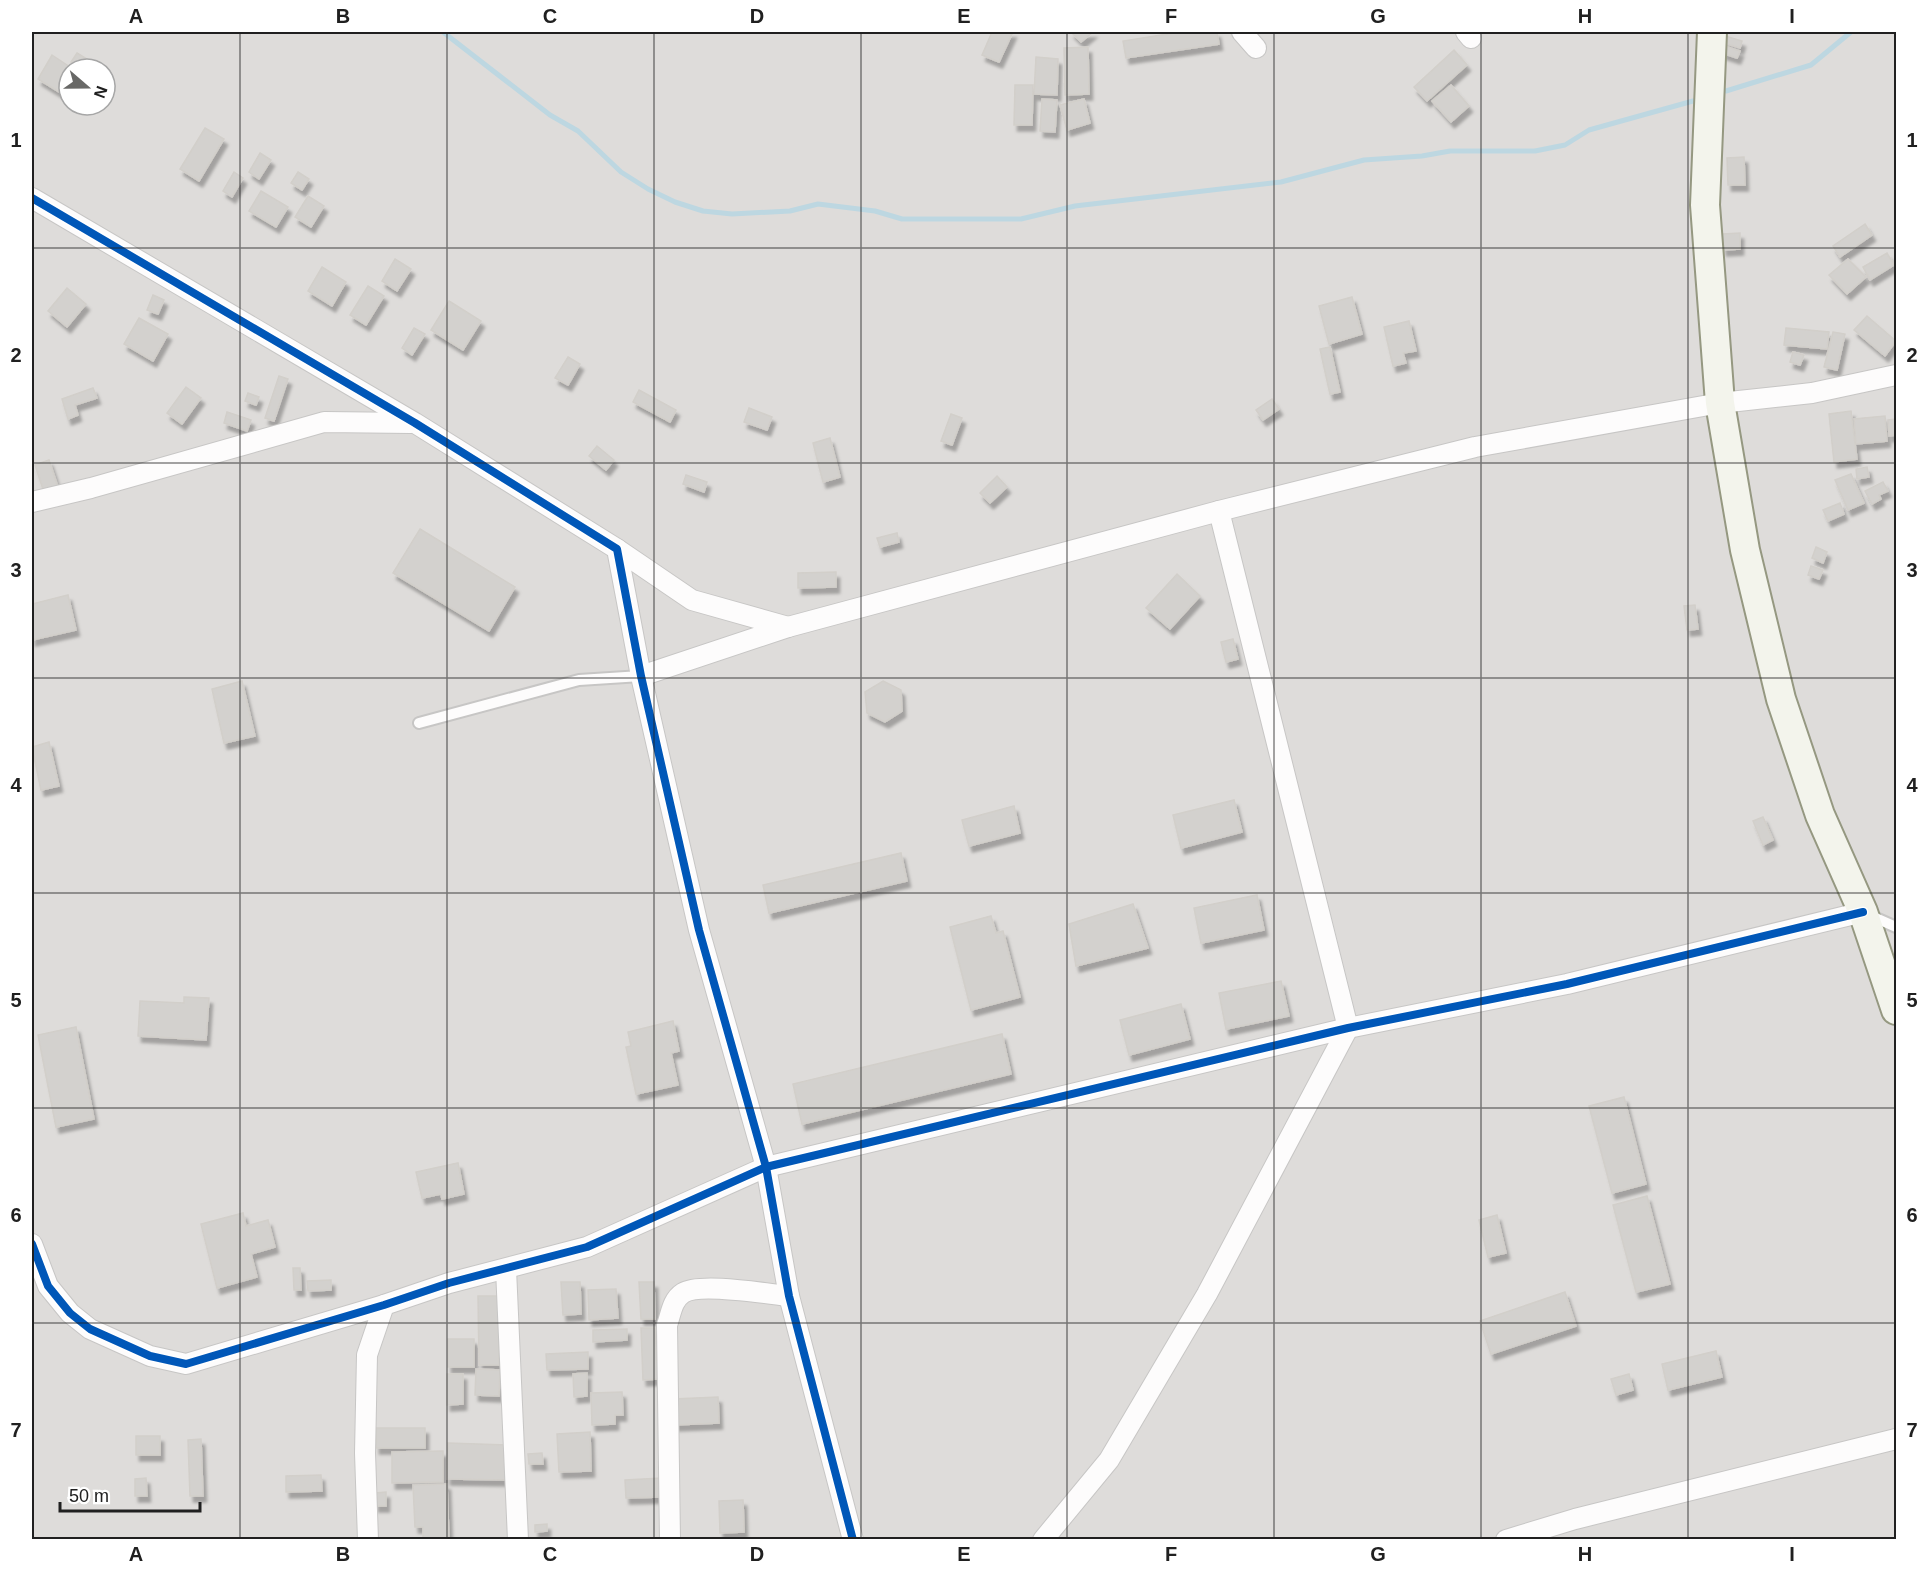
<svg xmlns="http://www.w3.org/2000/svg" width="1928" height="1571" viewBox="0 0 1928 1571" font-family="Arial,sans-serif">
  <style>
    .residential { fill: #dedcda; fill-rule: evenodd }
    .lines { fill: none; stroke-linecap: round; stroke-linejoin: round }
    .stream { stroke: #bdd7e1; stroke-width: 5 }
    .building { fill: #d3d1ce; stroke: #d2cfca; stroke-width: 1.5; filter: url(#shadow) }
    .lane-casing { stroke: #c7c6c5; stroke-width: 14 }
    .street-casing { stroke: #c7c6c5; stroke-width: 22 }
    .secondary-casing { stroke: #959881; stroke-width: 32 }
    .lane { stroke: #fdfcfc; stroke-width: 10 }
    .street { stroke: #fdfcfc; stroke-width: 20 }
    .secondary { stroke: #f3f4ec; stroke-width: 28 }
    .cycleway-casing { stroke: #fff; stroke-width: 11 }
    .cycleway { stroke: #0057b8; stroke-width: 8 }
    .grid { fill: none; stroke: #202020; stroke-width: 1.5; stroke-opacity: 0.55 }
    .neatline { fill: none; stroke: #202020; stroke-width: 2 }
    .grid-label { font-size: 20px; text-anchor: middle; font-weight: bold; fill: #202020 }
  </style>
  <defs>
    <filter id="shadow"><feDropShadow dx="3.5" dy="6" stdDeviation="1.5" flood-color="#0004"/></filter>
  </defs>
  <rect width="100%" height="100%" fill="#efede9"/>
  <path class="residential" d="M32 32H1896V1539H32ZM69 69H105V105H69Z"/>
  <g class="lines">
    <g class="stream">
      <polyline points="443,32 550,115 578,131 621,172 648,189 675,202 703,211 732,214 790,211 818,204 875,211 902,219 1021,219 1075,206 1281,182 1364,160 1422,156 1450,151 1535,151 1565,145 1589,130 1693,101"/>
      <polyline points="1726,91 1811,65 1851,32"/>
    </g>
  </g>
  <g class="building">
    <polygon points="992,32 1013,32 999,62 982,55"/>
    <polygon points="1071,32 1093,32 1081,42"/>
    <polygon points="1180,32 1217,32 1219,44 1126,58 1123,41"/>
    <polygon points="1725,36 1742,41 1740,48 1723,43"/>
    <polygon points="1725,46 1740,51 1737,58 1722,53"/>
    <polygon points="1088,47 1089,94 1065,95 1064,48"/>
    <polygon points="1454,50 1467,65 1427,101 1414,87"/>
    <polygon points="77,53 103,69 82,69 71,62"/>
    <polygon points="52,55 73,69 69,69 69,76 59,92 38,79"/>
    <polygon points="1036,57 1058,59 1057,95 1034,94"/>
    <polygon points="1015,85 1033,85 1032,125 1014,125"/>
    <polygon points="1451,85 1469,106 1451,122 1432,101"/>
    <polygon points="1042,99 1057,100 1055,132 1040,131"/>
    <polygon points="1084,99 1090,123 1067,130 1060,105"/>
    <polygon points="205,128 224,139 199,181 180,169"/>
    <polygon points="260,153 271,160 259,179 249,172"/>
    <polygon points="1744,157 1745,185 1728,185 1727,158"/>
    <polygon points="234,172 243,178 232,197 223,191"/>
    <polygon points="298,172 309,179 302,190 291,183"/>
    <polygon points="261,191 288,207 276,227 249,211"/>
    <polygon points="308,196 324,206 311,227 295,217"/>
    <polygon points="1865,224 1872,235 1840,257 1833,246"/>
    <polygon points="1740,233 1740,249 1723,250 1722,234"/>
    <polygon points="1887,253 1894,265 1870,280 1863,267"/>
    <polygon points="395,259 411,269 397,291 382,281"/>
    <polygon points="1848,259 1866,277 1847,294 1829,275"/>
    <polygon points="322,267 346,282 332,306 308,291"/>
    <polygon points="368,286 384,296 366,325 350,315"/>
    <polygon points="67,288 86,304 67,327 48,311"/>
    <polygon points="153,295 164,300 158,314 147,310"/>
    <polygon points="1352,297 1362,334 1329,344 1319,306"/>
    <polygon points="449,301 481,321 463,350 431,330"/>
    <polygon points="1867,316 1896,341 1885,356 1854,330"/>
    <polygon points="139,318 168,334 153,361 124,344"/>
    <polygon points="1409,321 1416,351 1403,353 1406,363 1393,366 1384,327"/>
    <polygon points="414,328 425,334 412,355 402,348"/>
    <polygon points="1786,328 1829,332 1827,349 1784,345"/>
    <polygon points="1833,332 1845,334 1837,370 1824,367"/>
    <polygon points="1330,347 1340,392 1330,394 1320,349"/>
    <polygon points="1793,352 1804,355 1800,365 1790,362"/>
    <polygon points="568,357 580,364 568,385 555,378"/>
    <polygon points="279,376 288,379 274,421 265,418"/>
    <polygon points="186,387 201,398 182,424 167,413"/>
    <polygon points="93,388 97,398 75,405 78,415 68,419 62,399"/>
    <polygon points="639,390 676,410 670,422 633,402"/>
    <polygon points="248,393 259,397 256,405 245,401"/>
    <polygon points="1272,399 1279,409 1263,420 1256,410"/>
    <polygon points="749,408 772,417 767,430 744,422"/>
    <polygon points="1851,411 1857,459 1834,462 1829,414"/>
    <polygon points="227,412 251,420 247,431 224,423"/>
    <polygon points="951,414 962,418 952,445 941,441"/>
    <polygon points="1885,416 1887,441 1856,444 1854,419"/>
    <polygon points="1896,419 1896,435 1889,436 1888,420"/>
    <polygon points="830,438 840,477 823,482 813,443"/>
    <polygon points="597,446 614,460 606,470 589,456"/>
    <polygon points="49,460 59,490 45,495 35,465"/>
    <polygon points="1867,467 1869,477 1857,479 1856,469"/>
    <polygon points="1851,474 1864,503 1848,510 1835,480"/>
    <polygon points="686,475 707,482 704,492 683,484"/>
    <polygon points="997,476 1007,487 990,503 980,493"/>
    <polygon points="1883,482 1888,491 1879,495 1881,499 1872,504 1865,491"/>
    <polygon points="1840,503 1844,514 1828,521 1823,510"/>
    <polygon points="420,529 515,587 489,631 393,573"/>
    <polygon points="897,533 899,542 880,547 877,538"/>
    <polygon points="1816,547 1827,552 1823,563 1812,558"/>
    <polygon points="1811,566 1823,570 1819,579 1808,575"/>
    <polygon points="836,572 836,587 798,588 798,573"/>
    <polygon points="1177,574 1200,596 1170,629 1146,608"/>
    <polygon points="68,595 76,630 32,640 32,604"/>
    <polygon points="1695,605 1698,629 1687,630 1684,606"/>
    <polygon points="1233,639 1238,659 1226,662 1221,642"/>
    <polygon points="242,681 255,736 224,743 212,689"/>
    <polygon points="883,681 901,690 902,711 885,722 867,713 865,692"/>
    <polygon points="49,742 59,786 41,790 32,747"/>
    <polygon points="1234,800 1242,832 1181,848 1173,815"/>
    <polygon points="1014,806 1020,833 969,846 962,820"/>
    <polygon points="1763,817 1773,840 1763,845 1753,821"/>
    <polygon points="901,853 907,881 769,913 763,885"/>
    <polygon points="1257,895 1264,930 1201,943 1194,908"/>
    <polygon points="1133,904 1148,948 1076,966 1069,924"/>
    <polygon points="991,916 996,933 1003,931 1020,997 971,1010 950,927"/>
    <polygon points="1281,981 1289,1016 1226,1029 1219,993"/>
    <polygon points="184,997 209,998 206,1040 138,1036 140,1001 184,1003"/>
    <polygon points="1181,1004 1190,1039 1129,1055 1120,1020"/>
    <polygon points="673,1021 679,1051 671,1053 678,1085 636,1094 626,1047 631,1046 628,1032"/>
    <polygon points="76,1027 94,1119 56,1127 38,1035"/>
    <polygon points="1002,1034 1011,1074 802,1124 793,1084"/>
    <polygon points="1624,1097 1646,1184 1612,1193 1589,1106"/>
    <polygon points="458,1163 464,1194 442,1199 441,1194 422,1198 416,1172"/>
    <polygon points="1647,1196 1670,1284 1636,1292 1613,1205"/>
    <polygon points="243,1213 246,1226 268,1220 275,1247 251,1254 257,1277 217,1288 201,1224"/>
    <polygon points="1497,1215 1506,1253 1488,1257 1479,1220"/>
    <polygon points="293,1268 300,1268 301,1290 294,1290"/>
    <polygon points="331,1280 331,1290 308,1291 307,1281"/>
    <polygon points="561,1282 580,1282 581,1314 563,1315"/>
    <polygon points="639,1282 654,1282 655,1319 641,1319"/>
    <polygon points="616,1289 618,1318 589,1320 588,1290"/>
    <polygon points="1565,1292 1576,1326 1491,1354 1480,1321"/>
    <polygon points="478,1296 499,1296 499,1365 479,1365"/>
    <polygon points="641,1328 655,1328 658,1379 643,1380"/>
    <polygon points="627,1329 627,1340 593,1342 593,1330"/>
    <rect x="448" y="1339" width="26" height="28"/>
    <polygon points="1716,1351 1722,1377 1668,1390 1662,1364"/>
    <polygon points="588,1352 588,1369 547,1370 546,1354"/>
    <polygon points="476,1369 500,1370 499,1396 475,1395"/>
    <polygon points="587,1373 587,1396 574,1397 573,1374"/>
    <polygon points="447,1374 463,1374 463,1404 447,1405"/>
    <polygon points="1629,1374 1633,1390 1616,1395 1611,1379"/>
    <polygon points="622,1392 623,1415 615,1415 615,1424 592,1425 591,1393"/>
    <polygon points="718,1397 719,1423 674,1425 673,1399"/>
    <rect x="376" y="1428" width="49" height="20"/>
    <polygon points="590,1432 591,1471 559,1472 557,1434"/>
    <rect x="136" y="1436" width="24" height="19"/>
    <polygon points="201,1439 203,1496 190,1496 188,1440"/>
    <polygon points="448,1443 507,1445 506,1480 447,1479"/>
    <polygon points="443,1451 443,1482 392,1483 392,1452"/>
    <polygon points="542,1453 543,1464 529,1464 528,1454"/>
    <polygon points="321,1475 322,1491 286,1492 286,1476"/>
    <polygon points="146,1478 147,1496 135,1496 135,1479"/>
    <polygon points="661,1478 662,1497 626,1498 625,1480"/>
    <polygon points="447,1484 449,1540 423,1540 423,1527 415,1527 413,1485"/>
    <polygon points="386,1492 386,1506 375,1506 375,1493"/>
    <polygon points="743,1500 744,1532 720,1533 719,1501"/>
    <polygon points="547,1524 547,1531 535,1532 535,1525"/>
  </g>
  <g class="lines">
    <defs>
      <g id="lane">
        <polyline points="419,723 579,680 641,676"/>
        <polyline points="1869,915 1896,927"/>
      </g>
      <g id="street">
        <polyline points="1242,32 1256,48"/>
        <polyline points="1466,32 1471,38"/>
        <polyline points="32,198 415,423 617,549 641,676 699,930 766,1167 789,1296 853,1540"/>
        <polyline points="32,502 91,488 324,422 411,423"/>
        <polyline points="617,549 692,600 788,627"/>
        <polyline points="641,676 788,627 1219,511 1475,447 1720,403 1812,393 1896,375"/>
        <polyline points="32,1244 48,1286 70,1313 90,1329 150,1356 186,1364 384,1305 449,1283 587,1247 766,1167 1348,1028 1567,984 1863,912"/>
        <polyline points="506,1269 518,1540"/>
        <polyline points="368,1540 365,1453 367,1355 384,1305"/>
        <path d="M670 1540 667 1325C671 1314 672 1300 683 1293 700 1282 767 1294 789 1296"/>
        <polyline points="1043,1540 1109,1460 1207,1294 1348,1028 1219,511"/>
        <polyline points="1506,1540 1575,1519 1896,1439"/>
      </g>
      <polyline id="secondary" points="1712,32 1705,205 1720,403 1745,550 1781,699 1820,815 1863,912 1896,1010"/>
    </defs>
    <use href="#lane" class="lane-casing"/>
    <use href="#street" class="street-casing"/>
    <use href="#secondary" class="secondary-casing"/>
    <use href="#lane" class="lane"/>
    <use href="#street" class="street"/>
    <use href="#secondary" class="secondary"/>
    <defs>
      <g id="cycleway">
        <polyline points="32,198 415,423 617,549 641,676 699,930 766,1167 789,1296 853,1540"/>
        <polyline points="32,1244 48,1286 70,1313 90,1329 150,1356 186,1364 384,1305 449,1283 587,1247 766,1167 1348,1028 1567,984 1863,912"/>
      </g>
    </defs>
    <use href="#cycleway" class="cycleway-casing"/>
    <use href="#cycleway" class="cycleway"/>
  </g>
  <path class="grid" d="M240 32V1540M447 32V1540M654 32V1540M861 32V1540M1067 32V1540M1274 32V1540M1481 32V1540M1688 32V1540M32 248H1896M32 463H1896M32 678H1896M32 893H1896M32 1108H1896M32 1323H1896"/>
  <rect width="1928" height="1571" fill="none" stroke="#ffffff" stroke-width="66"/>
  <g transform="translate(87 87) rotate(110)"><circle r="28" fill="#ffffff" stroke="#a6a6a6" stroke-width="1.5"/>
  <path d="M0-4.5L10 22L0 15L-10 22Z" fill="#686866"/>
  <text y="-9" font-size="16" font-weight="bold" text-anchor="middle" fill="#202020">N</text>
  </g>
  <path d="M60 1502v9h140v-9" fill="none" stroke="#202020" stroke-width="3"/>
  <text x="69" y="1502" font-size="18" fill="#202020" stroke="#ffffff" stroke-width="4.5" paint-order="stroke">50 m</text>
  <rect x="33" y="33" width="1862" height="1505" class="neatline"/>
  <g class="grid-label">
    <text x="136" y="23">A</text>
    <text x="343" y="23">B</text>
    <text x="550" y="23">C</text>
    <text x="757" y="23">D</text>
    <text x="964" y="23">E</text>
    <text x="1171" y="23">F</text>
    <text x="1378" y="23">G</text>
    <text x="1585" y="23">H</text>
    <text x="1792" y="23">I</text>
    <text x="16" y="147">1</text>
    <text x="1912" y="147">1</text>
    <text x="16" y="362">2</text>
    <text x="1912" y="362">2</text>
    <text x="16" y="577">3</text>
    <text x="1912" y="577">3</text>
    <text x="16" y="792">4</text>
    <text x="1912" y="792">4</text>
    <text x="16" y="1007">5</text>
    <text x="1912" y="1007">5</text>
    <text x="16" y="1222">6</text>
    <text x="1912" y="1222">6</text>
    <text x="16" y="1437">7</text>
    <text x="1912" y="1437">7</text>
    <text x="136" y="1561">A</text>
    <text x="343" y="1561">B</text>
    <text x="550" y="1561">C</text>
    <text x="757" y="1561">D</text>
    <text x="964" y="1561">E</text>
    <text x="1171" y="1561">F</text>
    <text x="1378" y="1561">G</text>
    <text x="1585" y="1561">H</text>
    <text x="1792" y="1561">I</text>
  </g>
</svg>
